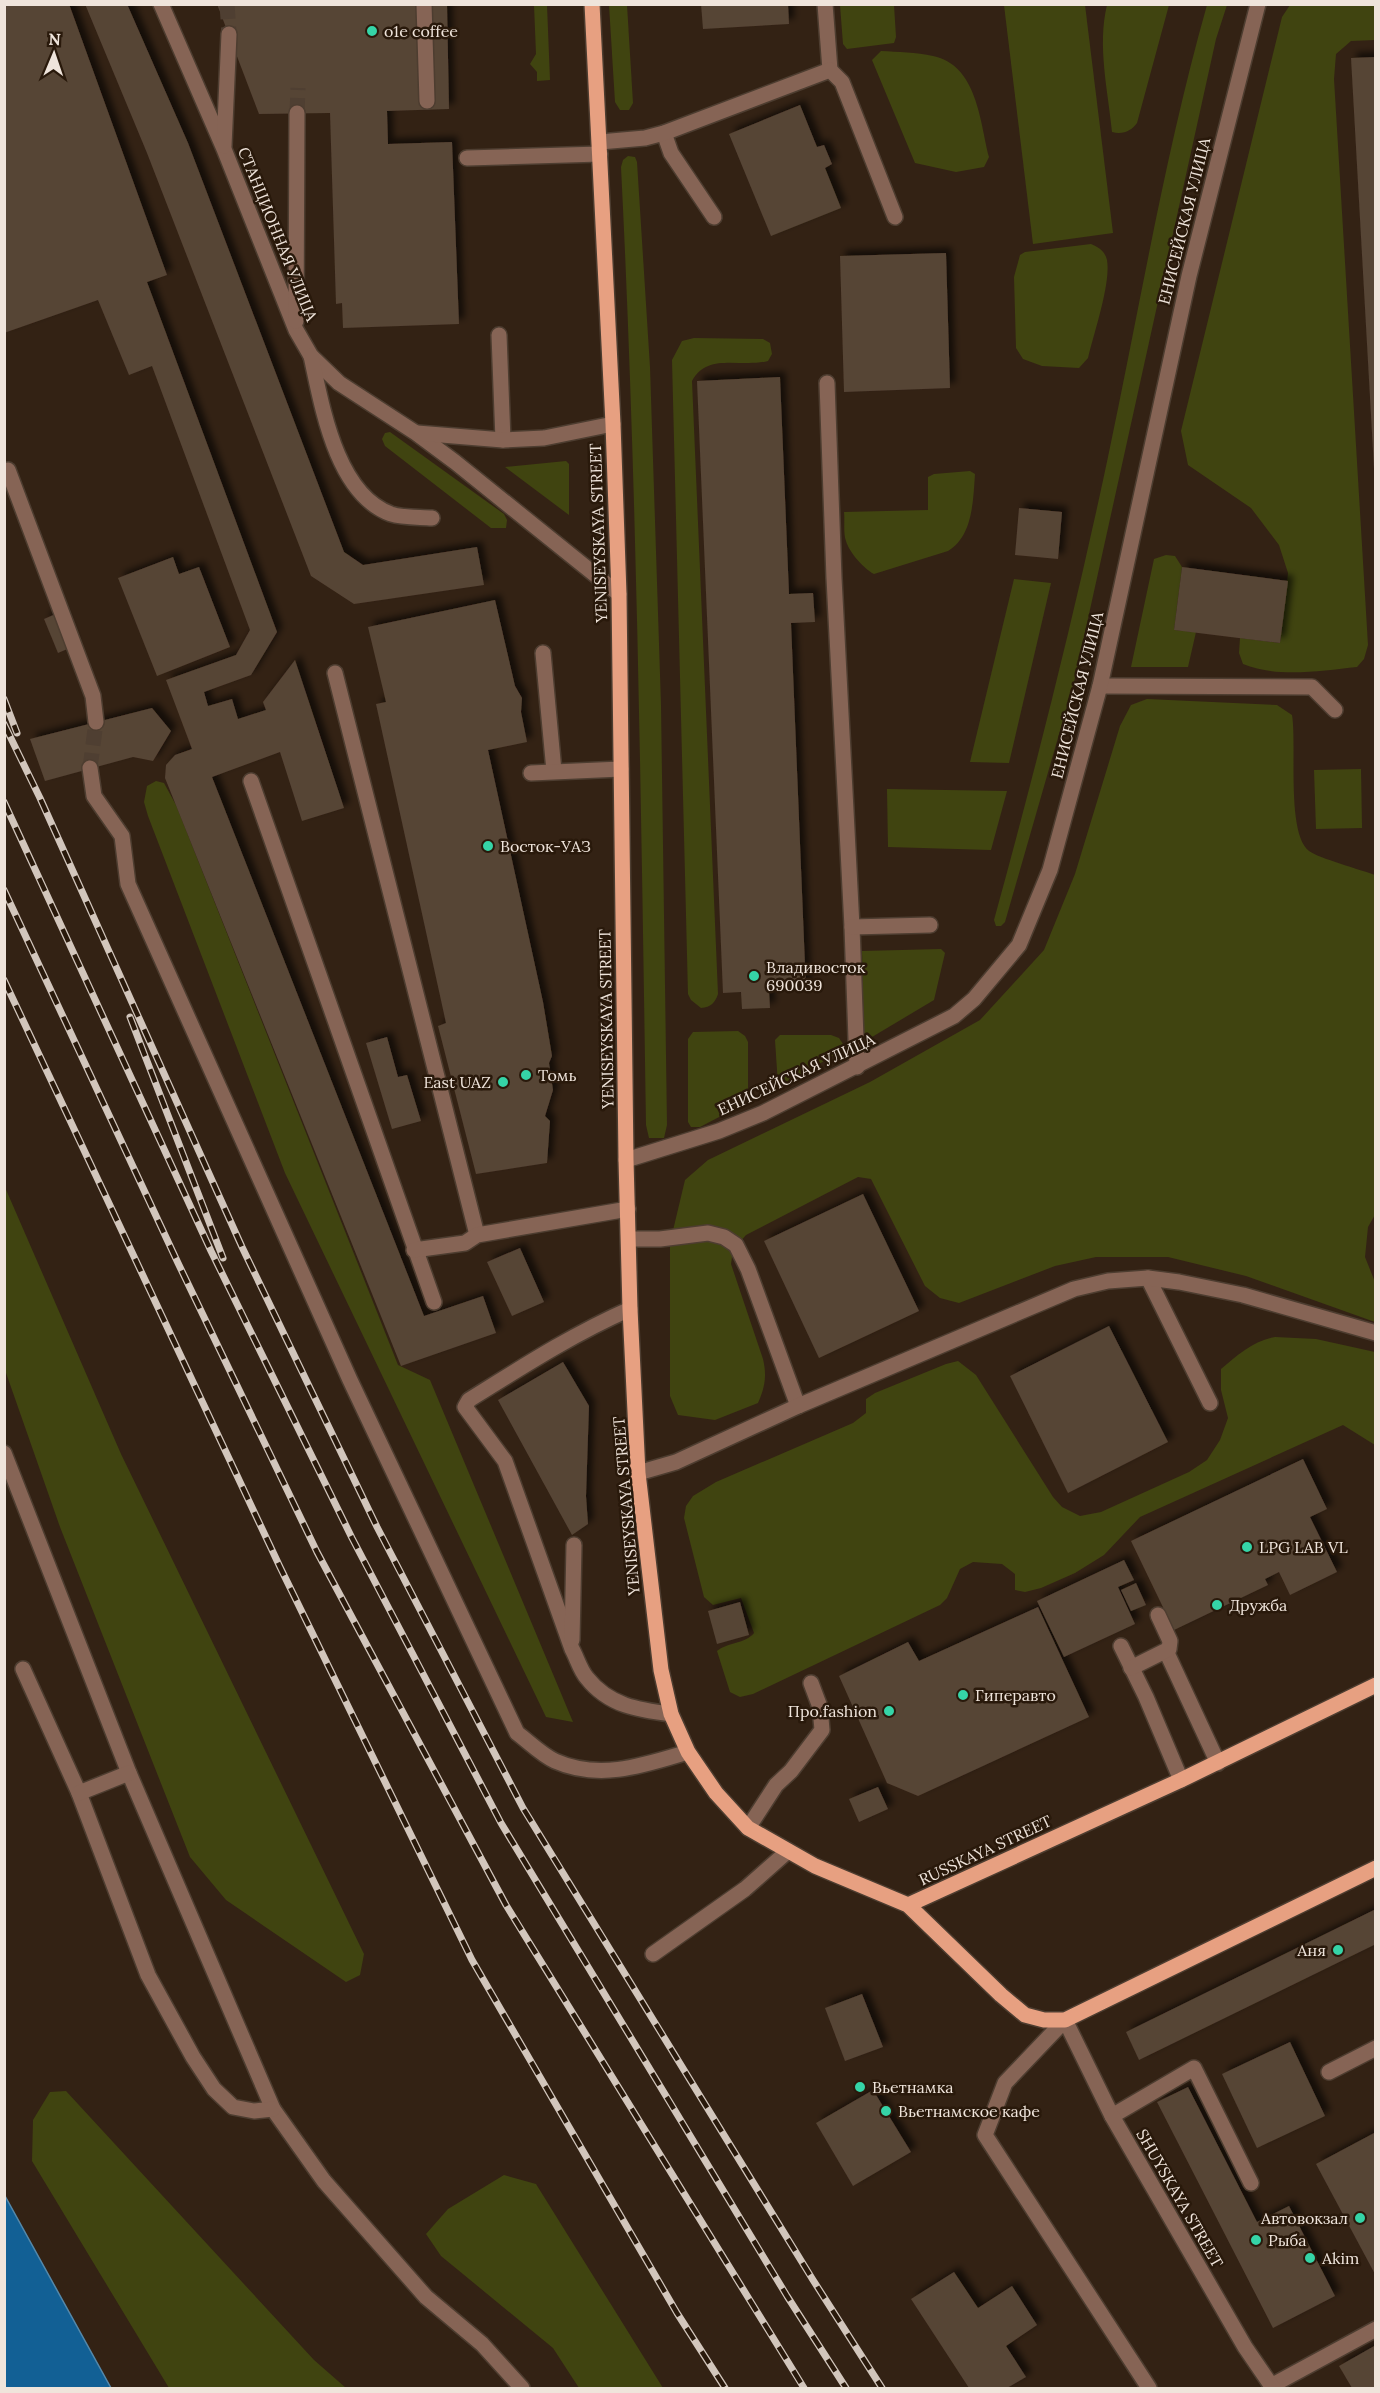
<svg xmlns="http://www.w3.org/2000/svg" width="1380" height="2393" viewBox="0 0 1380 2393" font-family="Lora,serif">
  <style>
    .green { fill: #404410 }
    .water { fill: #126095; stroke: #5488aa; stroke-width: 1.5 }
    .building { fill: #564435; filter: url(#shadow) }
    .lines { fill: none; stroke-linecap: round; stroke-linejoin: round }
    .minor-tunnel { stroke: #4f3f32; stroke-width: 15; stroke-dasharray: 15 8; stroke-linecap: butt }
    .minor-casing { stroke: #4d3d30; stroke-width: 18 }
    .major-casing { stroke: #4d3d30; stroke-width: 18 }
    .minor { stroke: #866455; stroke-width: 15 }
    .major { stroke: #e7a081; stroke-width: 15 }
    .rail-casing { stroke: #d2c6bc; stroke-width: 7 }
    .rail { stroke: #29190b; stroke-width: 4.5; stroke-dasharray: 14; stroke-linecap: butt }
    .poi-dot { fill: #35d4a7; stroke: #29190b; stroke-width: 2 }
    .labels { text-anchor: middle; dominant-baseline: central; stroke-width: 5; stroke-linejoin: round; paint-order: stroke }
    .poi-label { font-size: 16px; fill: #efe4db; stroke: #29190b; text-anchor: start }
    .street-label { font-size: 16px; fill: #efe4db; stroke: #29190b }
  </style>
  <defs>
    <filter id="shadow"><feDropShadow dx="5.5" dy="-5.5" stdDeviation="3" flood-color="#0009"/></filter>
  </defs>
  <rect width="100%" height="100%" fill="#332214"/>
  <g class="green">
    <polygon points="534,5 547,5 550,80 537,81 537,72 530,64 536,54"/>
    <polygon points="609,5 627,5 633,103 629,110 620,110 615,102"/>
    <polygon points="840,5 894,5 896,37 894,43 847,49 843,44"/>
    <polygon points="1004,5 1085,5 1113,233 1033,244"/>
    <path d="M1107 5H1169L1137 123C1131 131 1123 135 1112 132 1108 90 1097 46 1107 5Z"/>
    <path d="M1207 5H1227L1216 39 1074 682 1005 922 1001 926H996L994 920C1036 767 1075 613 1108 457 1140 306 1165 153 1207 5Z"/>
    <path d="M1290 5H1375V40L1351 41 1336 54 1334 79 1368 645 1364 659 1357 667C1320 671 1277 678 1243 664L1239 653 1240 638 1280 643 1288 573 1279 545 1251 508 1188 465 1181 431 1282 17Z"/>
    <path d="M881 51C898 52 916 52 933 56 977 65 980 121 989 157L984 167 956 172 915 163 872 60Z"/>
    <path d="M628 156 635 157 637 162 650 367 661 705 667 1125 664 1138H649L646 1125C641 805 637 486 621 167L623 160Z"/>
    <path d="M1091 244C1098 247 1105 251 1107 260 1111 283 1094 333 1088 358L1079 368 1042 366 1023 359 1016 348 1014 277 1020 255 1025 252Z"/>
    <path d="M694 338 763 339 770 343 772 354 768 361C741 368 707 352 692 381L718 994C715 1003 711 1007 701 1008L691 1000 688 994 672 360 682 341Z"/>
    <polygon points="390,432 504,514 507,520 506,528 491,528 385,446 382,439 385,433"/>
    <polygon points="566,461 569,464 569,515 505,467"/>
    <path d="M970 471 975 474C973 501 973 536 948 551L874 574C864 569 849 552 846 541 843 533 845 521 844 512L928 510V477L934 474Z"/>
    <polygon points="1166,555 1175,556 1182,567 1174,630 1196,632 1188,667 1131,667 1154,559"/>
    <polygon points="1014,579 1051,583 1009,763 970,762"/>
    <path d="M1147 699 1277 705 1292 715C1297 745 1286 833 1309 851 1318 858 1362 870 1375 875L1376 1213 1368 1227 1365 1257 1375 1282V1322L1246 1276 1168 1257H1096L1055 1266 959 1303 940 1298 925 1286 871 1179 858 1177 746 1235 733 1250 731 1264 763 1359C767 1376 765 1387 758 1403L715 1420 678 1415 670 1396V1243L685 1180 708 1160 870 1082 980 1020 1044 950 1075 874 1120 726 1131 705Z"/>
    <polygon points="1361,769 1362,828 1316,829 1314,770"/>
    <polygon points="156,781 164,783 176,805 398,1365 430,1380 573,1722 546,1717 285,1173 148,816 144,802 147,786"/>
    <polygon points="887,789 1007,791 991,850 888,847"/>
    <polygon points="941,949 945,953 934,1000 867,1040 864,1037 862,951"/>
    <polygon points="738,1031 745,1036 748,1042 748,1094 742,1105 700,1127 691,1127 688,1122 688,1039 693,1032"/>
    <polygon points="780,1035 831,1035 839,1038 843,1044 842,1050 783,1086 778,1085 775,1040"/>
    <polygon points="4,1185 121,1454 364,1954 360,1975 346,1982 226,1900 190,1857 60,1527 5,1370"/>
    <path d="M1275 1337 1316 1339 1375 1352V1445L1343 1425 1140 1517 1104 1555 1075 1573 1041 1588 1025 1592 1015 1590V1574L1002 1564 973 1562 960 1569 947 1598 940 1605 753 1694 740 1697 730 1692 717 1651C728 1642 745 1644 754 1633L741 1598 713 1605 704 1597 684 1518 686 1506 693 1496 716 1482 853 1423 866 1413V1399L875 1393 946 1364 958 1361 976 1375 1053 1497 1062 1507 1080 1516 1101 1512 1189 1472 1207 1460 1220 1440 1228 1418 1221 1390V1369C1238 1355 1253 1341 1275 1337Z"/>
    <polygon points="66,2091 314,2360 346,2388 169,2388 32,2161 33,2120 50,2092"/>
    <polygon points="504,2175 536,2184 663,2388 579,2388 553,2348 441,2256 426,2234 448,2209"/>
  </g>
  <polygon class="water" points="4,2196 5,2196 111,2388 5,2388"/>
  <g class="building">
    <polygon points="4,4 69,4 167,275 147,282 277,632 251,675 204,692 208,706 232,699 238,719 266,710 263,702 295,660 344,808 302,821 280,752 212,777 424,1316 483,1296 496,1333 401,1366 165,778 166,765 175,755 192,749 166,680 236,655 250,630 152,366 129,375 98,300 4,333"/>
    <polygon points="85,4 127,4 188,143 344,552 363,565 477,547 484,585 354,604 311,576 147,153"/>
    <polygon points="217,4 447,4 449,109 387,111 388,144 452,142 459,324 343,328 342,303 336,304 330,113 259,114"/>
    <polygon points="701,4 788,4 789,24 703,29"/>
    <polygon points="1376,57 1376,469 1374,469 1351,58"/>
    <polygon points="800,105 817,147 824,145 832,164 825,168 841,208 771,236 729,134"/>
    <polygon points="946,253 950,388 844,392 840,256"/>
    <polygon points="780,377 789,594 813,593 815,622 791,623 806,990 769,991 770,1008 742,1009 741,992 723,993 697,381"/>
    <polygon points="1019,508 1062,512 1058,559 1015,555"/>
    <polygon points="173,557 179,574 199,567 230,647 157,676 118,578"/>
    <polygon points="1182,567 1288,581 1280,643 1174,630"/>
    <polygon points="495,600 515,686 522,698 521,712 527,742 488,750 543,1002 552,1056 549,1063 553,1090 545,1116 550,1121 547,1163 476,1174 438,1026 446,1023 376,704 386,702 368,627"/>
    <polygon points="58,613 72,647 58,653 44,619"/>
    <polygon points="152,708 171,731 153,761 133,757 45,781 30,739"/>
    <polygon points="387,1037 398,1077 407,1075 421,1121 392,1129 366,1043"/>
    <polygon points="863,1194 919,1311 819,1358 764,1241"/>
    <polygon points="520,1248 544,1302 512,1316 487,1262"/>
    <polygon points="1109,1326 1168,1442 1068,1493 1010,1376"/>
    <polygon points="563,1362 589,1406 586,1496 588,1524 572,1535 498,1400"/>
    <polygon points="1303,1459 1327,1509 1310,1517 1337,1572 1290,1595 1279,1572 1265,1579 1268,1585 1174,1630 1131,1541"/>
    <polygon points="1124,1560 1134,1580 1118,1587 1135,1624 1064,1657 1037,1601"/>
    <polygon points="1136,1583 1146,1605 1131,1611 1121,1590"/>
    <polygon points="740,1602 749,1635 717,1644 708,1611"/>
    <polygon points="1038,1607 1089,1717 918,1796 887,1783 839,1676 908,1642 919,1661"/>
    <polygon points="878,1787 888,1809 859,1822 849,1799"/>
    <polygon points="1376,1909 1376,1944 1139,2060 1126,2032"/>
    <polygon points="862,1994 883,2047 845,2061 825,2008"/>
    <polygon points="1290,2042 1325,2116 1257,2148 1222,2074"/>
    <polygon points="1188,2087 1257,2222 1289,2206 1335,2296 1273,2328 1157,2102"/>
    <polygon points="873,2090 911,2152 853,2186 816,2123"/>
    <polygon points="1376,2132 1376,2276 1316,2164"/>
    <polygon points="954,2272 978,2308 1012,2286 1037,2325 1006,2346 1026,2377 1007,2388 969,2388 911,2299"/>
    <polygon points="1376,2345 1376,2388 1352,2388 1339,2366"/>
  </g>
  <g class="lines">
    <g class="minor-tunnel">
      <polyline points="227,4 229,34"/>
      <polyline points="297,113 298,88"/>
      <polyline points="90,768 96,722"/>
    </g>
    <defs>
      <g id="minor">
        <polyline points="161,4 224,149 296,330 311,356 339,383 416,433 455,462 619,594"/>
        <polyline points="424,4 427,101"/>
        <polyline points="825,4 830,70"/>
        <polyline points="664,133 671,153 714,217"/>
        <polyline points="600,142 645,138 664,133 830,70 842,82 895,217"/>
        <polyline points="224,146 229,34"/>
        <polyline points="467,158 600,154"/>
        <polyline points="296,321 297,113"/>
        <polyline points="499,335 503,440"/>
        <path d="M311 356C322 406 336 494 391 514 403 518 419 517 432 518"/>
        <polyline points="827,383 834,578 852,927 857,1067"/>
        <polyline points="417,433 503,440 544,438 613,424"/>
        <polyline points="8,470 93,696 96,722"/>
        <polyline points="543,653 554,771"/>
        <polyline points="335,673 477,1235"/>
        <polyline points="1100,686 1312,687 1335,710"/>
        <path d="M90 768 94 796 122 836 128 884 350 1380 517 1733C529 1742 542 1755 555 1761 600 1781 645 1765 688 1752"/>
        <polyline points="531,773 621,769"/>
        <polyline points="251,781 434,1302"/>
        <polyline points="852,927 930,925"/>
        <polyline points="626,1160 719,1131 763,1113 954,1016 974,999 1019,945 1050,870 1100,686 1189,276 1258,4"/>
        <polyline points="629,1239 660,1239 708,1233 724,1237 736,1245 748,1269 798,1406"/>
        <polyline points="414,1250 465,1243 477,1235 628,1209"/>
        <polyline points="1148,1278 1210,1403"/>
        <path d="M630 1309C573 1334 522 1367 469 1400L465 1407 505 1461 572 1649C577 1658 580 1670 587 1678 609 1706 639 1710 671 1714"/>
        <polyline points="4,1453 129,1773 273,2109 324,2181 426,2297 482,2344 522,2388"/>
        <polyline points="638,1473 676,1462 798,1406 1074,1289 1108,1281 1148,1278 1179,1282 1243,1295 1376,1333"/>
        <polyline points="572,1640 574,1545"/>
        <polyline points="1121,1646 1146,1697 1181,1780"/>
        <polyline points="1166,1651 1218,1763"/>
        <polyline points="1131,1668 1169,1649 1170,1641 1158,1615"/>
        <polyline points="23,1669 79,1793 148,1975 193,2057 214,2089 233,2107 254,2111 273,2109"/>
        <polyline points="79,1793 129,1773"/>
        <polyline points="748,1828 776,1785 791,1771 822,1730 820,1707 811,1683"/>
        <polyline points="653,1954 745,1889 788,1851"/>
        <polyline points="1329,2072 1376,2048"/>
        <polyline points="1112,2116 1194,2068 1251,2183"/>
        <polyline points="1271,2386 1376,2329"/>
        <polyline points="1149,2388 985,2135 1005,2083 1065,2020 1112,2116 1245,2347 1273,2388"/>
      </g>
      <g id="major">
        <polyline points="592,4 613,424 619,594 626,1160 630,1309 638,1473 661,1670 671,1714 688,1752 716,1793 748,1828 815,1866 908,1905 1001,1995 1025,2015 1044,2020 1065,2020 1376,1868"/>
        <polyline points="908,1905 1181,1780 1376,1685"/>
      </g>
    </defs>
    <use href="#minor" class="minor-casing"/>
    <use href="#major" class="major-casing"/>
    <use href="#minor" class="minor"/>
    <use href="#major" class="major"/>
    <defs>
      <g id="rail">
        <polyline points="4,699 17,733"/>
        <polyline points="4,724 40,798 242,1247 377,1527 523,1808 813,2280 882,2388"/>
        <polyline points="4,802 211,1251 352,1538 501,1823 787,2296 846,2388"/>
        <polyline points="4,890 178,1263 317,1552 506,1905 804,2388"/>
        <polyline points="4,980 280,1567 472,1960 677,2313 725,2388"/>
        <polyline points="130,1017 223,1258"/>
      </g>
    </defs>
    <use href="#rail" class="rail-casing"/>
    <use href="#rail" class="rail"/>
  </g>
  <g class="poi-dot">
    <circle cx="372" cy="31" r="6"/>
    <circle cx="488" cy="846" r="6"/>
    <circle cx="754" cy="976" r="6"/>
    <circle cx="526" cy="1075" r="6"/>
    <circle cx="503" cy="1082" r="6"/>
    <circle cx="1247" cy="1547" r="6"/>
    <circle cx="1217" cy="1605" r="6"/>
    <circle cx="963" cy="1695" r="6"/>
    <circle cx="889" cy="1711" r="6"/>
    <circle cx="1338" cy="1950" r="6"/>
    <circle cx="860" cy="2087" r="6"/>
    <circle cx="886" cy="2111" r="6"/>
    <circle cx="1360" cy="2218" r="6"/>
    <circle cx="1256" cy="2240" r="6"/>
    <circle cx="1310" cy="2258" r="6"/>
  </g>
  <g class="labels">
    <g class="poi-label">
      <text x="384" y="31">o1e coffee</text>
      <text x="500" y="846">Восток-УАЗ</text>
      <text x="766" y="967">Владивосток<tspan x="766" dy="18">690039</tspan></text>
      <text x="538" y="1075">Томь</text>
      <text x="491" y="1082" text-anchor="end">East UAZ</text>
      <text x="1259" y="1547">LPG LAB VL</text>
      <text x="1229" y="1605">Дружба</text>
      <text x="975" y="1695">Гиперавто</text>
      <text x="877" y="1711" text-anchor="end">Про.fashion</text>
      <text x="1326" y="1950" text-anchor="end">Аня</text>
      <text x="872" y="2087">Вьетнамка</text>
      <text x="898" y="2111">Вьетнамское кафе</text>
      <text x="1348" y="2218" text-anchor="end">Автовокзал</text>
      <text x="1268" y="2240">Рыба</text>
      <text x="1322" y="2258">Akim</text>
    </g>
    <g class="street-label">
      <text transform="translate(1184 221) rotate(-76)">ЕНИСЕЙСКАЯ УЛИЦА</text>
      <text transform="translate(278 234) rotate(68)">СТАНЦИОННАЯ УЛИЦА</text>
      <text transform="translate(598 533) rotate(-92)">YENISEYSKAYA STREET</text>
      <text transform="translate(1077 695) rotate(-76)">ЕНИСЕЙСКАЯ УЛИЦА</text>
      <text transform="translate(606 1019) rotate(-91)">YENISEYSKAYA STREET</text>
      <text transform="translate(796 1074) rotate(-25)">ЕНИСЕЙСКАЯ УЛИЦА</text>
      <text transform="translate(626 1506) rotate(-95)">YENISEYSKAYA STREET</text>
      <text transform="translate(985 1850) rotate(-25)">RUSSKAYA STREET</text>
      <text transform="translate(1180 2198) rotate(60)">SHUYSKAYA STREET</text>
    </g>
  </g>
  <rect width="1380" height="2393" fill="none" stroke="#efe4db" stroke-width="12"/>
  <g transform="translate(54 54) rotate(2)" stroke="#29190b" stroke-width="4.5" paint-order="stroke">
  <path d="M0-4.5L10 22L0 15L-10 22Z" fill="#efe4db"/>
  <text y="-9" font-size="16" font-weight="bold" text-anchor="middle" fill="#efe4db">N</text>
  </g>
</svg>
